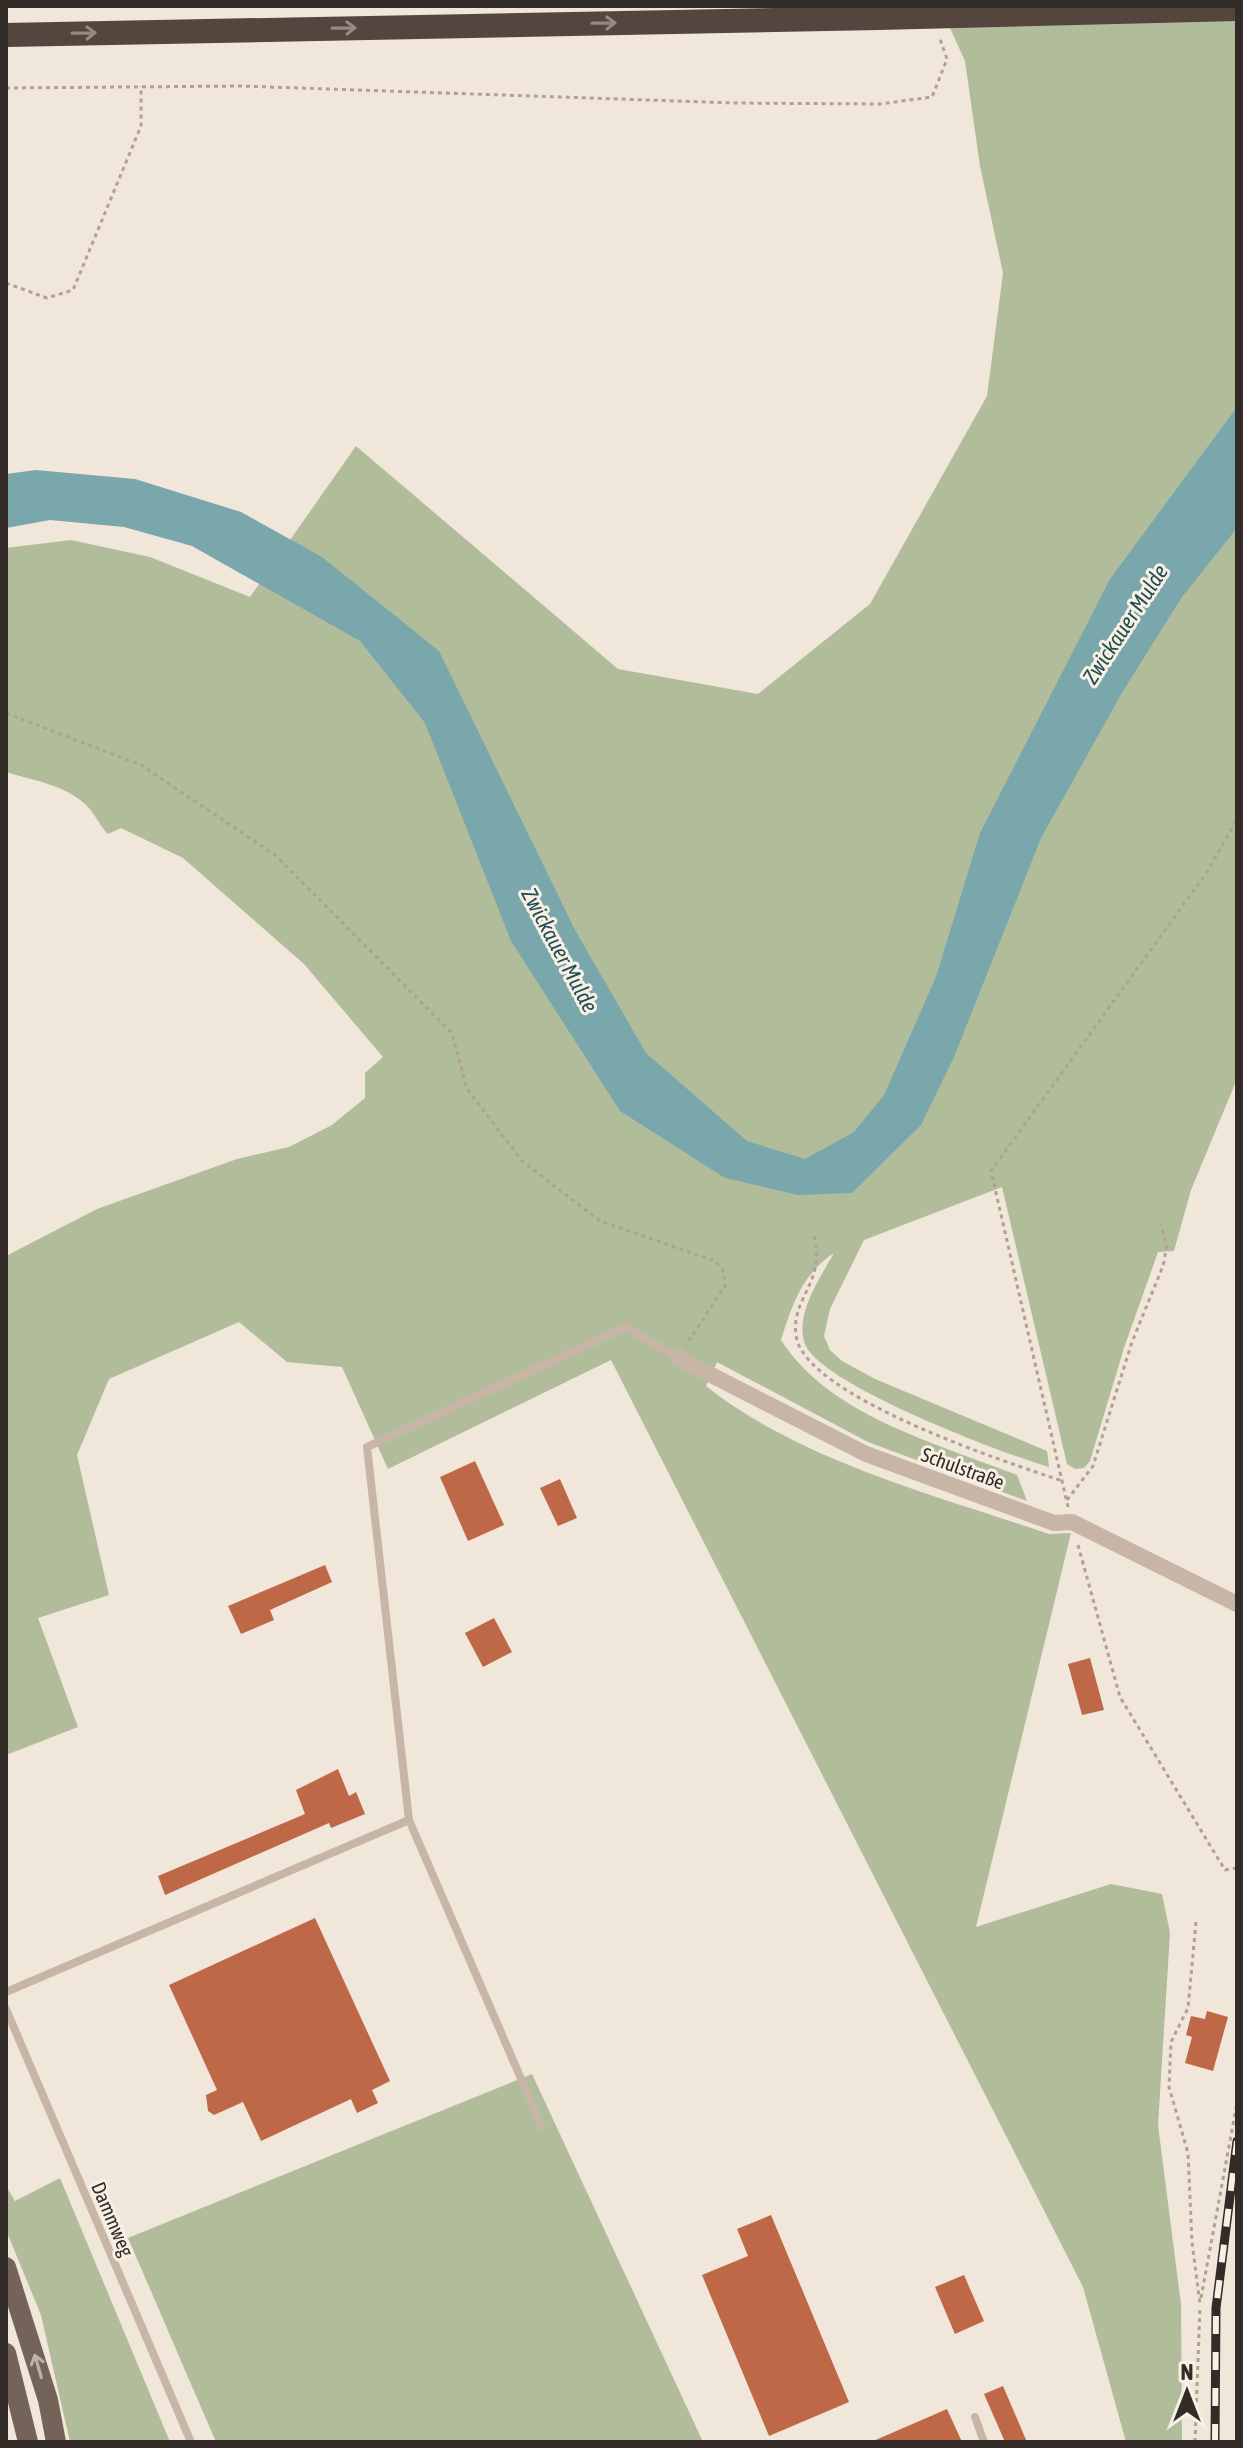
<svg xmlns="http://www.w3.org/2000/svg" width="1243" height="2448" viewBox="0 0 1243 2448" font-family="'Asap Condensed',sans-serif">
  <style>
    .green { fill: #b1bd9a }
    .water { fill: #7aa7ab }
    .building { fill: #bf6848 }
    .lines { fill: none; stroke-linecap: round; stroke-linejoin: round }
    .path { stroke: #b2a091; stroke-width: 3; stroke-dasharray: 4 4; stroke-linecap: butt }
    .service { stroke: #c7b6a6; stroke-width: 8 }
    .minor { stroke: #c7b6a6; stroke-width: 16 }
    .primary { stroke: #746358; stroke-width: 20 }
    .motorway { stroke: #54453e; stroke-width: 24 }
    .rail-casing { stroke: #332b27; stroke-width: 9 }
    .rail { stroke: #f8f0e5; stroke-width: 6; stroke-dasharray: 18; stroke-linecap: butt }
    .motorway-bridge { stroke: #54453e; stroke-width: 24 }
    .oneway { stroke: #968981 }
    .oneway2 { stroke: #bdb1a6 }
    .labels { text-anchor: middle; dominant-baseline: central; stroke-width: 6; stroke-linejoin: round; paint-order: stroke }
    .street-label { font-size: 20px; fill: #332b27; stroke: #f8f0e5 }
    .water-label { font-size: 22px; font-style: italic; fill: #1f4d52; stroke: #f8f0e5 }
  </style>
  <rect width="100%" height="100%" fill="#f0e6d9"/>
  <g class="green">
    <path d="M940 6H1237V1079L1191 1190 1174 1251 1158 1252 1124 1348 1090 1461 1084 1468 1075 1469 1067 1464 1002 1187 864 1240 830 1309 824 1336 830 1350 842 1361 875 1379 1047 1451 1049 1467C1004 1454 821 1385 805 1344 794 1315 820 1278 834 1253 802 1274 792 1305 781 1340 830 1416 936 1443 1017 1475L1027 1501 868 1442 717 1362 706 1386C798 1460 938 1496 1049 1534L1071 1533 976 1927 1111 1884 1162 1894 1170 1933 1158 2125 1181 2304 1182 2442H1126L1083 2287 611 1360 388 1469 342 1367 287 1362 239 1322 109 1379 77 1455 109 1595 38 1618 78 1727 6 1755V1256L97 1209 237 1159 289 1147 332 1125 365 1098V1073L383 1057 304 964 183 858 121 828 108 834C100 826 96 816 89 808 70 786 32 780 6 772V548L71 540 150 557 250 597 356 446 618 669 758 694 870 604 987 396 1003 273 980 166 965 61Z"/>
    <polygon points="532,2074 703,2442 216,2442 128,2238"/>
    <polygon points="60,2178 170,2442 70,2442 41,2315 6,2230 6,2186 15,2201"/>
  </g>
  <polygon class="water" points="1237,407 1237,528 1182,597 1123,691 1041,838 954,1057 921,1125 852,1193 798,1195 725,1178 620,1111 511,941 425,723 360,641 192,546 124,527 50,520 6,528 6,474 36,470 135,479 241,512 322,557 439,651 575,930 646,1053 747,1141 805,1159 854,1132 884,1095 936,977 980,833 1110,579"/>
  <g class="building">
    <polygon points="475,1461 504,1525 468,1541 440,1477"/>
    <polygon points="560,1479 577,1518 558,1526 540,1488"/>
    <polygon points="325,1565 332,1582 270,1610 274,1620 241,1634 228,1606"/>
    <polygon points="494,1618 512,1652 483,1667 465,1633"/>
    <polygon points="1090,1658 1104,1710 1082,1715 1068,1664"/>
    <polygon points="338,1769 349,1796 356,1792 365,1814 331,1828 329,1823 165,1895 158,1876 305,1814 296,1790"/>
    <polygon points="315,1918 390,2081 372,2090 378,2103 357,2113 351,2099 261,2141 243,2102 214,2115 208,2111 206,2095 217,2090 169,1985"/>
    <polygon points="1207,2011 1228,2017 1213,2071 1185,2063 1192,2037 1186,2035 1191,2016 1205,2019"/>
    <polygon points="771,2215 849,2402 769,2436 702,2275 748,2256 737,2229"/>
    <polygon points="964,2275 984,2321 955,2334 935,2287"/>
    <polygon points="1003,2386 1027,2442 1005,2442 984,2394"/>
    <polygon points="947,2409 962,2442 871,2442"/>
  </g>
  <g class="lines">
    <g class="path">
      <polyline points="6,88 241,86 735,103 880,104 932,97 947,59 939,36"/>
      <polyline points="6,283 47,298 73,290 141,126 141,86"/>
      <polyline points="6,713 141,765 275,855 452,1033 467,1089 522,1161 600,1221 715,1261 724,1272 725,1286 686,1345"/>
      <path d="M814 1236C826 1283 791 1297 796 1335 803 1396 1008 1463 1063 1481"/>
      <polyline points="1067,1500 1093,1466 1132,1342 1163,1266 1167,1245 1161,1225"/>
      <polyline points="1068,1507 991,1171 1207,872 1237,819"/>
      <polyline points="1078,1545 1120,1697 1225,1870 1237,1868"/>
      <polyline points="1196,1922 1188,2008 1171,2042 1169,2087 1188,2153 1192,2242 1200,2304"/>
      <polyline points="1201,2298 1237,2103"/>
      <polyline points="1195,2442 1200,2306"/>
    </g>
    <g class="service">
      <polyline points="6,1992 409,1820"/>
      <polyline points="6,2009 191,2442"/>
      <polyline points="542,2127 409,1820 367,1447 626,1327 678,1358"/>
      <polyline points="975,2417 984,2442"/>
    </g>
    <polyline class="minor" points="678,1358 866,1454 1054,1523 1072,1522 1237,1604"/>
    <g class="primary">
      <polyline points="6,2267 48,2400 56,2442"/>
      <polyline points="6,2353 28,2442"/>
    </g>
    <polyline class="motorway" points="6,35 878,18"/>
    <defs>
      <polyline id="rail" points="1215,2442 1216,2308 1237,2141"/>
    </defs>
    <use href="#rail" class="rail-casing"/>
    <use href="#rail" class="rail"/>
    <polyline class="motorway-bridge" points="878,18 1237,9"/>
  </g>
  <defs><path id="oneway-shaft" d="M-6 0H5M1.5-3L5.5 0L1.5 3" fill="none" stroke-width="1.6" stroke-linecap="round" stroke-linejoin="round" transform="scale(2)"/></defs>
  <g class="oneway">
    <use href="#oneway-shaft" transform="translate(604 23) rotate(-1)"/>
    <use href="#oneway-shaft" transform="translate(344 28) rotate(-1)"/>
    <use href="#oneway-shaft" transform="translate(84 33) rotate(-1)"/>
  </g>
  <use class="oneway2" href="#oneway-shaft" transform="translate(38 2366) rotate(-106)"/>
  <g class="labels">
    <g class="street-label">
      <text transform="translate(963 1468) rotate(20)">Schulstraße</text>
      <text transform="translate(113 2219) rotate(67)">Dammweg</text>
    </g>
    <g class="water-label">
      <text transform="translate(1125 624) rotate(-57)">Zwickauer Mulde</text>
      <text transform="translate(560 950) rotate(62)">Zwickauer Mulde</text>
    </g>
  </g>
  <rect width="1243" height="2448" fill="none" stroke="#332b27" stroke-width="16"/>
  <g transform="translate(1187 2392)" stroke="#f8f0e5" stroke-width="6" paint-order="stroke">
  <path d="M0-6L14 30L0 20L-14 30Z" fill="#332b27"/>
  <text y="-12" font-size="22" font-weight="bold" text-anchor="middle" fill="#332b27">N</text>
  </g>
</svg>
